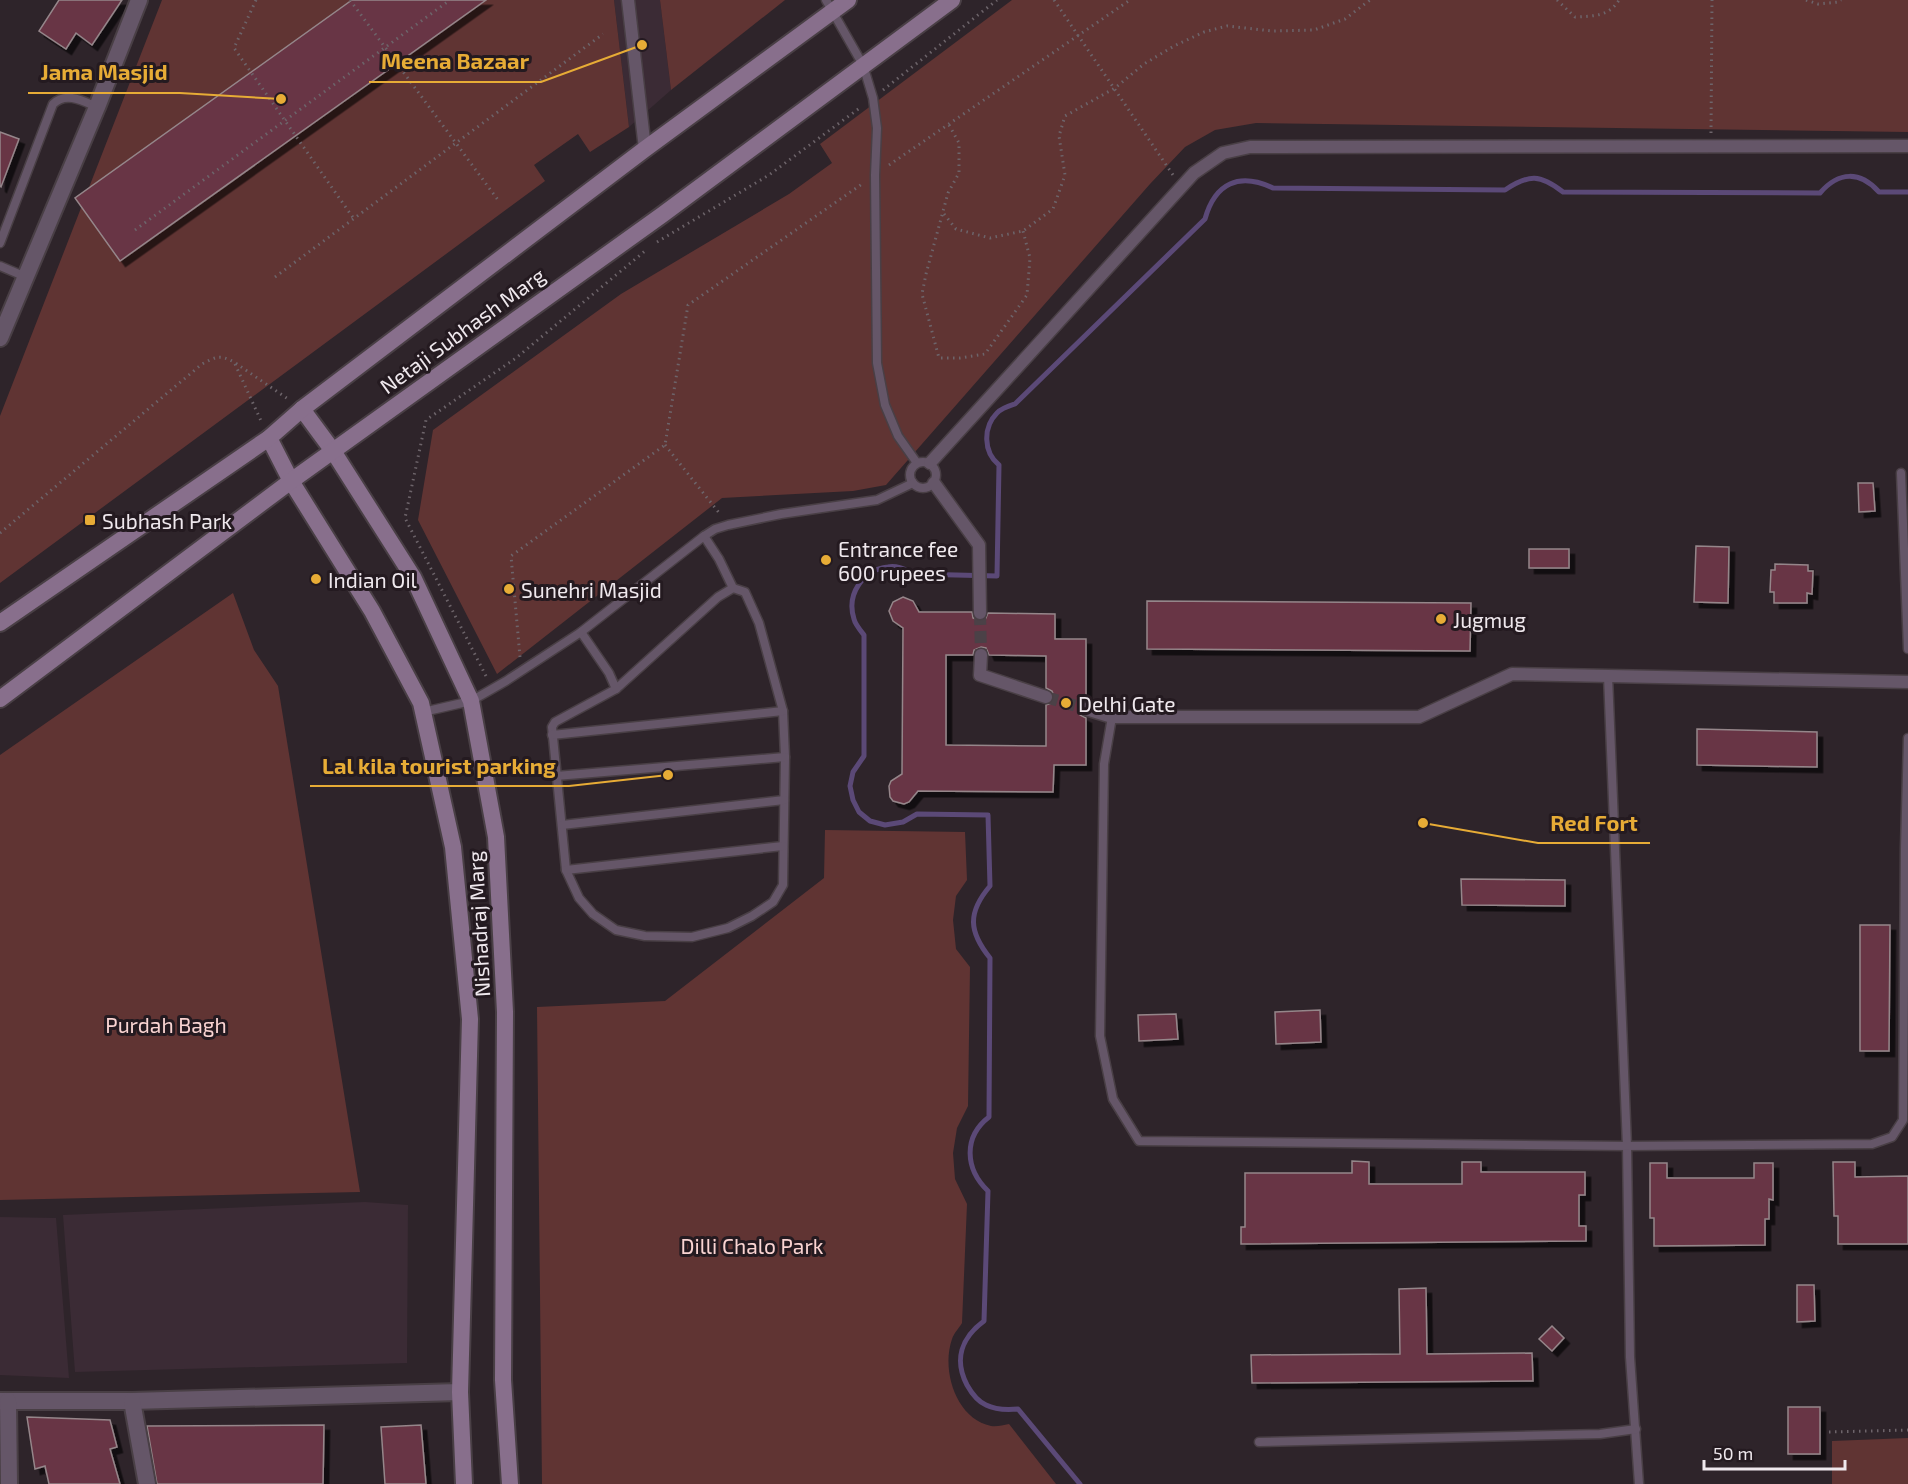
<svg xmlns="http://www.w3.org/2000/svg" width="1908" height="1484" viewBox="0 0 1908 1484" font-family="'Exo 2',sans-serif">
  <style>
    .built { fill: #3b2b35 }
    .green { fill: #603433 }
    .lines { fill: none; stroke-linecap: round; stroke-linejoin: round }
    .stream { stroke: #5b4977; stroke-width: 5 }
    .building { fill: #683444; stroke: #95868a; stroke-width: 1.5; fill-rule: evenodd; filter: url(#shadow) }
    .pedestrian-tunnel { stroke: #4b4147; stroke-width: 12; stroke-dasharray: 12 6; stroke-linecap: butt }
    .service-casing { stroke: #493f45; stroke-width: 11 }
    .pedestrian-casing { stroke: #493f45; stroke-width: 15 }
    .minor-casing { stroke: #493f45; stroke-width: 20 }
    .tertiary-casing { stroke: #493f45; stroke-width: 20 }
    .secondary-casing { stroke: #493f45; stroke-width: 20 }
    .path { stroke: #6d646a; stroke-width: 3; stroke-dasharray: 1.5 4.5; stroke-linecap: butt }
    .service { stroke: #655668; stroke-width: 8 }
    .pedestrian { stroke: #655668; stroke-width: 12 }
    .minor { stroke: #655668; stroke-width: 16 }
    .tertiary { stroke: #655668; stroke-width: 16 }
    .secondary { stroke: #886f8c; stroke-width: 16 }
    .poi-dot { fill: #e7ac36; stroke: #241a20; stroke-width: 2 }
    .labels { text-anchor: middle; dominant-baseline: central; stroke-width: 6; stroke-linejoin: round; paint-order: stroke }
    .street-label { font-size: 21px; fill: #efe8ed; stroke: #241a20 }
    .poi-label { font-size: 21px; fill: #efe8ed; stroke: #241a20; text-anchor: start }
    .park-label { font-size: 21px; fill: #fad4d2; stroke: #241a20 }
    .leader { fill: none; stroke: #e7ac36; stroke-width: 2 }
    .callout-dot { fill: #e7ac36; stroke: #241a20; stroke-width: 2 }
    .callout-label { font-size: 22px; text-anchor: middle; font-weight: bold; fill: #e7ac36; stroke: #241a20; stroke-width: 6; stroke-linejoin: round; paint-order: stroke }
  </style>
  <defs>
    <filter id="shadow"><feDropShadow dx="5.5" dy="5.5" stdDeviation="0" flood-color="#0009"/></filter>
  </defs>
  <rect width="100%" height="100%" fill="#2e242a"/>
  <g class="built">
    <polygon points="614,0 660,0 671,90 629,127"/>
    <polygon points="365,1202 408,1205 407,1363 75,1372 63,1215"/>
    <polygon points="0,1217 56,1218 69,1378 0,1375"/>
  </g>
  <g class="green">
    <polygon points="162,0 614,0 629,127 590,152 578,134 534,165 545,181 0,583 0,416"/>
    <polygon points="660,0 785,0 671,90"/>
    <polygon points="1012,0 1908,0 1908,132 1256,123 1215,130 1185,147 1150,184 886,485 853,491 722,498 497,674 418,520 433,430 621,294 789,194 832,163 820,144"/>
    <polygon points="233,593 254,650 278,686 360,1192 0,1200 0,755"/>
    <path d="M825 830 965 832 967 880 956 896 953 920 956 949 970 967 968 1106 957 1128 953 1153 955 1179 967 1204 962 1323C959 1328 954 1333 952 1339 941 1370 956 1419 991 1426 997 1427 1003 1425 1009 1424L1056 1484H542L537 1007 665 1001 824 878Z"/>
    <polygon points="1908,1438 1908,1484 1832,1484 1832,1441"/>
  </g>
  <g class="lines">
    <path class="stream" d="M1080 1484 1018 1409C1007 1410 996 1410 986 1405 977 1401 972 1394 967 1385 954 1360 961 1338 984 1321L988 1191C965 1169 963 1137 989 1117L990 958C969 932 967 913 990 886L988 815 917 814 903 822 885 825 870 821 859 812 853 800 850 786 853 772 864 756V635C860 630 855 624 854 619 846 594 863 570 888 567 897 565 906 570 915 574L997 576 999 465C983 452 983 427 997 413 1002 408 1009 406 1015 404L1205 219C1215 183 1239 172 1273 188L1505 190C1529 174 1540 174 1563 192L1820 193C1839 171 1860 171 1879 192H1908"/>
  </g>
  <g class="building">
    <polygon points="59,0 122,0 92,45 76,33 66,49 39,31"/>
    <polygon points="352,0 486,0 120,261 75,198"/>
    <polygon points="0,132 19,139 1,187 0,186"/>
    <polygon points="1858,483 1873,483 1875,511 1859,512"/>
    <polygon points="1696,546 1729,547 1728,603 1694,602"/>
    <rect x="1529" y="549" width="40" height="19"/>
    <polygon points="1775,564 1808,565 1808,571 1813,571 1812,594 1807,593 1807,603 1774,603 1774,592 1770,592 1771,570 1775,570"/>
    <path d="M903 597 913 601 919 612H972L973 618 980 621 985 620 988 613 1055 614V639H1086V701L1080 703 1078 710 1080 715 1086 718V765H1054L1053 792 918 791 909 802 904 804 893 801 890 797 889 786 891 781 902 774 903 628 893 621 889 611 893 602ZM981 647 986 648 989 655 1046 656V688L1052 691 1054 696 1052 703 1046 705V746L946 745V655H973L974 650Z"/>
    <polygon points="1147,601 1471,603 1470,651 1147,649"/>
    <polygon points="1697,729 1817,732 1817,767 1697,765"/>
    <polygon points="1461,879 1565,880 1565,906 1462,905"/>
    <polygon points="1860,925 1890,925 1889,1051 1860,1051"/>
    <polygon points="1320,1010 1321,1042 1276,1044 1275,1012"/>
    <polygon points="1176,1014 1178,1039 1139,1041 1138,1015"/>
    <polygon points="1352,1161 1369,1162 1369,1184 1462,1184 1462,1162 1481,1162 1481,1172 1585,1172 1585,1195 1579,1195 1579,1226 1586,1226 1586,1241 1241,1244 1241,1227 1245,1227 1245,1173 1352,1173"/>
    <polygon points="1833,1162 1855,1162 1855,1177 1908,1176 1908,1244 1838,1244 1838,1216 1834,1216"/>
    <polygon points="1650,1163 1667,1163 1667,1178 1754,1178 1754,1163 1773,1163 1773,1200 1769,1199 1769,1219 1765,1219 1765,1245 1654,1246 1654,1218 1650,1218"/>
    <polygon points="1797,1285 1814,1285 1815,1321 1797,1322"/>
    <polygon points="1426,1288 1427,1354 1532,1353 1533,1381 1252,1383 1251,1355 1400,1354 1399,1289"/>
    <polygon points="1552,1326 1564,1338 1552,1351 1539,1339"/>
    <rect x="1788" y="1407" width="32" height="47"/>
    <polygon points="27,1417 110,1420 117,1447 110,1449 120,1484 49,1484 45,1466 35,1469"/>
    <polygon points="324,1425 323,1484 157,1484 147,1426"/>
    <polygon points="421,1425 426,1484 385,1484 381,1427"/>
  </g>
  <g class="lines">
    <g class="pedestrian-tunnel">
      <polyline points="980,613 981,655"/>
      <polyline points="1046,697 1086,709"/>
    </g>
    <defs>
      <g id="service">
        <polyline points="826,0 863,65 873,98 877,128 875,175 877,363 885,405 898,436 917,463"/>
        <path d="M0 243 53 104C66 91 83 101 97 107"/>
        <polyline points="0,266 26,277"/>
        <circle cx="923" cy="475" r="13"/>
        <polyline points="1901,473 1908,649"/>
        <polyline points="704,536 719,559 733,588 745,592 759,623 783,711 785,757 783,885 773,902 752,916 728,928 692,937 645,936 616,930 593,914 579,898 566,870 552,727 555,722 616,689 718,597 733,588"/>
        <polyline points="581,632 609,673 616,689"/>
        <polyline points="1608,676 1627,1146 1630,1357 1639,1484"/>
        <polyline points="423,712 471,701 506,681 581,632 704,536 715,529 728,525 781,514 877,500 913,483"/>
        <polyline points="1112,717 1104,764 1100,1036 1113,1099 1139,1141 1627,1146 1872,1144 1892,1137 1903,1120 1905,848 1908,738"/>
        <polyline points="552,735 783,711"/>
        <polyline points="556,776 785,757"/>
        <polyline points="562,825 784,800"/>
        <polyline points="566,870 783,846"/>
        <polyline points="1259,1442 1600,1434 1636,1429"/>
      </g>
      <g id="pedestrian">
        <polyline points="628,0 645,149"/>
        <polyline points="930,463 1194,173 1223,153 1250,147 1908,146"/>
        <polyline points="934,483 979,545 980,613"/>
        <polyline points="981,655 980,675 1046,697"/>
        <polyline points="1086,709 1112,717 1419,717 1512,674 1908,682"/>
      </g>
      <g id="minor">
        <polyline points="0,1401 132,1401 460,1392"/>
        <polyline points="8,1401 9,1484"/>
        <polyline points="132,1401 147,1484"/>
      </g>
      <polyline id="tertiary" points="0,338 97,107 139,0"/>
      <g id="secondary">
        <polyline points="302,409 333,451 413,577 471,701 496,837 505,1012 503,1380 510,1484"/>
        <polyline points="269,438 291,481 372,611 421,703 453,847 470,1019 460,1392 464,1484"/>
        <polyline points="0,623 269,438 302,409 645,149 848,0"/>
        <polyline points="0,699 291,481 662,215 952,0"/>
      </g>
    </defs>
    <use href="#service" class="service-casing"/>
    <use href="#pedestrian" class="pedestrian-casing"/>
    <use href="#minor" class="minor-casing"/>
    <use href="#tertiary" class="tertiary-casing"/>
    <use href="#secondary" class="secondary-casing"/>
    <g class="path">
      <polyline points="256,0 234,48 354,219"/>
      <polyline points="350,0 498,200"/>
      <polyline points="1054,0 1173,175"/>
      <path d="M1557 0 1575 17C1592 16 1609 17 1619 0"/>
      <polyline points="1806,0 1818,4 1839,2 1841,0"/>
      <polyline points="883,90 997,0"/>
      <polyline points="949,125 959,143 959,173 948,193 926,274 922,294 939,358 960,358 985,354 1027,295 1030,258 1023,231"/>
      <polyline points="1711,133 1712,0"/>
      <polyline points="889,165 1130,0"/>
      <polyline points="944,214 956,229 990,238 1023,231 1053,209 1065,175 1059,136 1065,116 1115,88 1144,64 1174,46 1204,32 1227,26 1272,31 1314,30 1345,19 1370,0"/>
      <polyline points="135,230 450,0"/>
      <polyline points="657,242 769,175 861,107"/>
      <polyline points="275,277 603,34"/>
      <polyline points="235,364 262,423"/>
      <polyline points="665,445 720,514"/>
      <path d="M0 533 202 364C216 357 219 354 234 362L288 399"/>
      <polyline points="520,657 511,556 665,445 688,305 862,184"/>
      <polyline points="486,676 405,518 426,420 516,358 645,251"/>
      <polyline points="1829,1432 1908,1430"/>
    </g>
    <use href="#service" class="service"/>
    <use href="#pedestrian" class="pedestrian"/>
    <use href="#minor" class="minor"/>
    <use href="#tertiary" class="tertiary"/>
    <use href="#secondary" class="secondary"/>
  </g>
  <g class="poi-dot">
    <rect x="84" y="514" width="12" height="12" rx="3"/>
    <circle cx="826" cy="560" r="6"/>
    <circle cx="316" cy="579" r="6"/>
    <circle cx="509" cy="589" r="6"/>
    <circle cx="1441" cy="619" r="6"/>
    <circle cx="1066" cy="703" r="6"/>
  </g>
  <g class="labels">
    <g class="street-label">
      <text transform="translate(462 330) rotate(-36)">Netaji Subhash Marg</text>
      <text transform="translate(478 924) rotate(-93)">Nishadraj Marg</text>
    </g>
    <g class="poi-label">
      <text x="102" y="520">Subhash Park</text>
      <text x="838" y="548">Entrance fee<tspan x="838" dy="24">600 rupees</tspan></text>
      <text x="328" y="579">Indian Oil</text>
      <text x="521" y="589">Sunehri Masjid</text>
      <text x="1453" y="619">Jugmug</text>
      <text x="1078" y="703">Delhi Gate</text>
    </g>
    <g class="park-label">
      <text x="166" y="1024">Purdah Bagh</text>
      <text x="752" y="1245">Dilli Chalo Park</text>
    </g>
  </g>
  <path class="leader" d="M642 45L541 82H369M281 99L180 93H28M668 775L569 786H310M1423 823L1538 843H1650"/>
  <g class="callout-dot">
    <circle cx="642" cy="45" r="6"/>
    <circle cx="281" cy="99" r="6"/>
    <circle cx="668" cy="775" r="6"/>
    <circle cx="1423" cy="823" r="6"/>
  </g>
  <g class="callout-label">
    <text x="455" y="69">Meena Bazaar</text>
    <text x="104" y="80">Jama Masjid</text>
    <text x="439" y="774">Lal kila tourist parking</text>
    <text x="1594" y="831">Red Fort</text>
  </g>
  <path d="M1704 1460v9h141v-9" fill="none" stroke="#efe8ed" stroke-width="3"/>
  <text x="1713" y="1460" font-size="18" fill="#efe8ed" stroke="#241a20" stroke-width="4.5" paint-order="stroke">50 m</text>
</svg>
